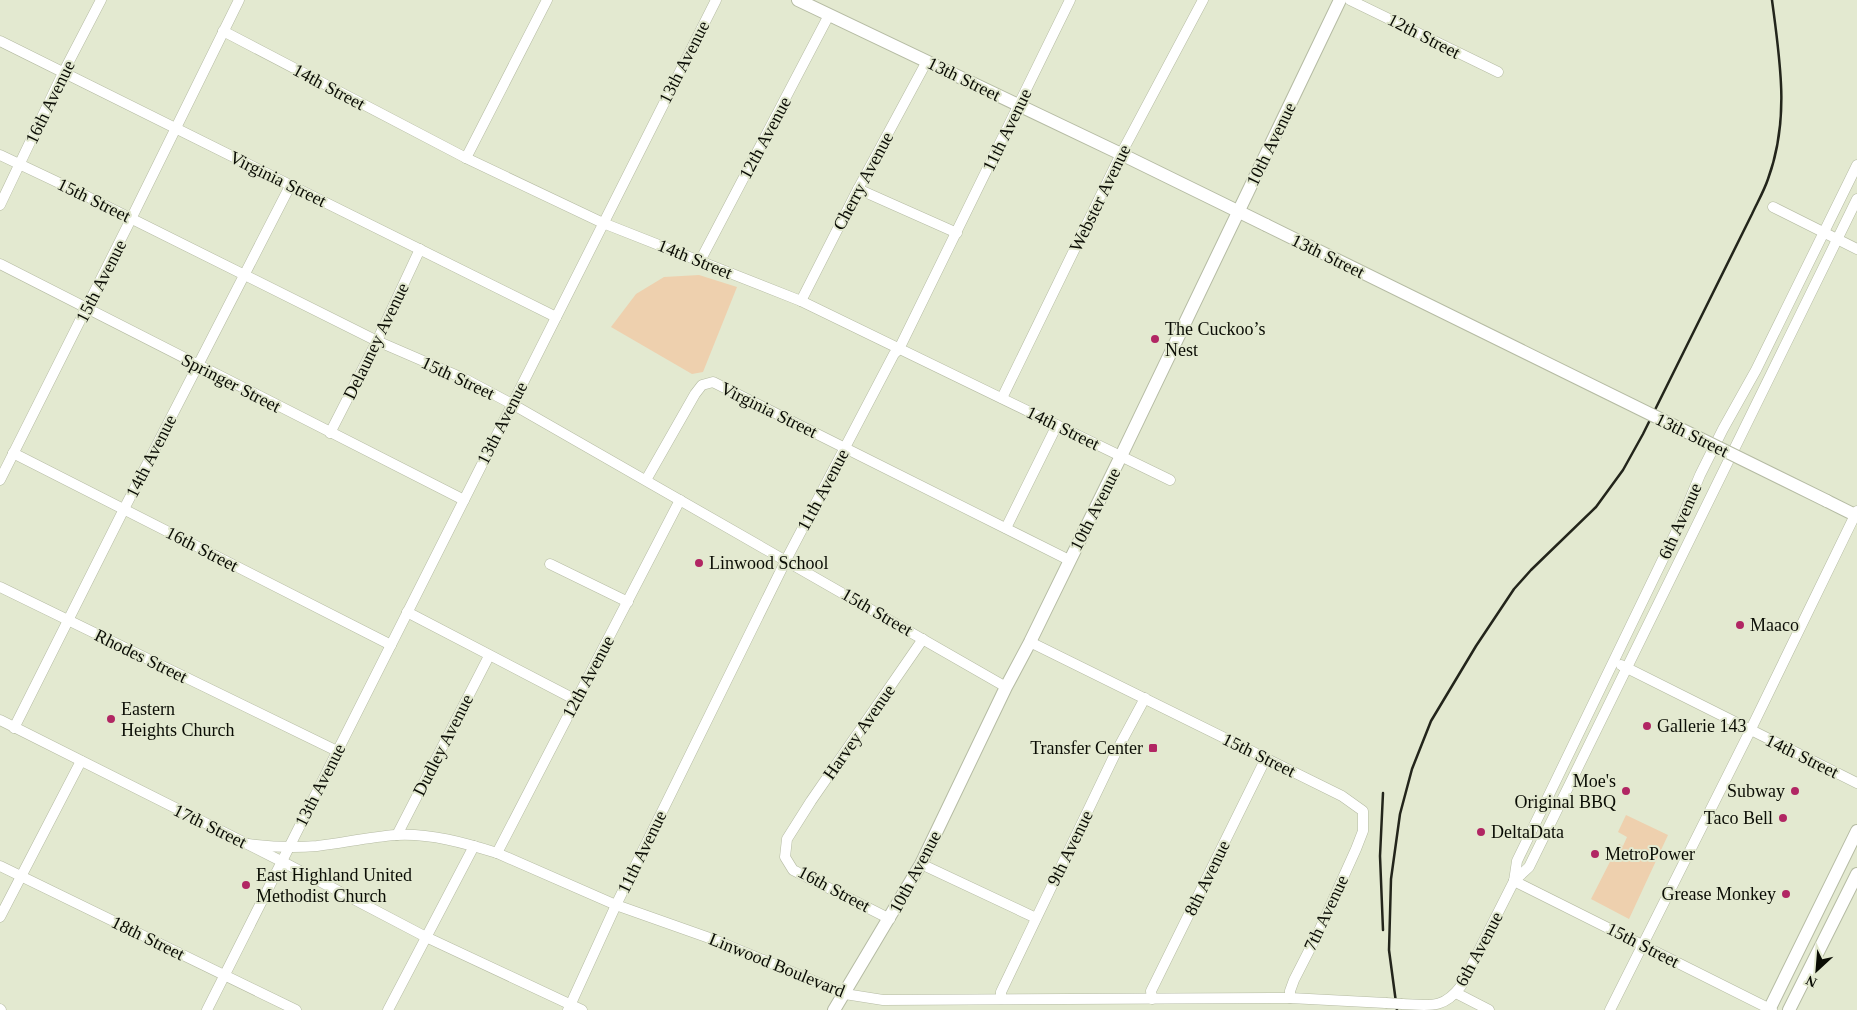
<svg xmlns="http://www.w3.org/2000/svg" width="1857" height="1010" viewBox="0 0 1857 1010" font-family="'Times New Roman',serif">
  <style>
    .green { fill: #eed0ae }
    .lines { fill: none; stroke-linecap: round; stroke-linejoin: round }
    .minor-casing { stroke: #b5bba3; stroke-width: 11 }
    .major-casing { stroke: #b5bba3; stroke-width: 14 }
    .minor { stroke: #fff; stroke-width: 10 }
    .major { stroke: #fff; stroke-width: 12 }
    .rail { stroke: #23251b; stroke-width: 2.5 }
    .minor-bridge-casing { stroke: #b5bba3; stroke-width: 11; stroke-linecap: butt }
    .major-bridge-casing { stroke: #b5bba3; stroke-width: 14; stroke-linecap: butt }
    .minor-bridge { stroke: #fff; stroke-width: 10 }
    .major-bridge { stroke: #fff; stroke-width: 12 }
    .poi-dot { fill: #b12663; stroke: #e3e9d0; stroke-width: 2 }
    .labels { text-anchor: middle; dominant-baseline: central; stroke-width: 4; stroke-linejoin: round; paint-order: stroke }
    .street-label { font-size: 18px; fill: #0b0d05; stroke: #e3e9d0 }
    .poi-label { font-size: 18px; fill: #0b0d05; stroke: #e3e9d0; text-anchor: start }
  </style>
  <rect width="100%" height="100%" fill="#e3e9d0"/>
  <g class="green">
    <polygon points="699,275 737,287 703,372 692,374 611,327 636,294 664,277"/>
    <polygon points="1626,815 1668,835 1629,919 1591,899 1619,844 1623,846 1627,837 1618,832"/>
  </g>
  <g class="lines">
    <defs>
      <g id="minor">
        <polyline points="1350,0 1498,72"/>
        <polyline points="223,31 466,158 603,223 801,301 1170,480"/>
        <polyline points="0,41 556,317"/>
        <polyline points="0,155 74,190 377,341 465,379 512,404 1006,687"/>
        <polyline points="466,158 547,0"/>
        <polyline points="858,189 957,233"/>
        <polyline points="0,205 63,73 101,0"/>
        <polyline points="1773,207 1857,249"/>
        <polyline points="700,261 829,15"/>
        <polyline points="0,264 464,500"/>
        <polyline points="801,301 858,189 927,61"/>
        <polyline points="1002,398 1121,154 1203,0"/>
        <polyline points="330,433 377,341 420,249"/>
        <polyline points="13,453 391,645"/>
        <polyline points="0,480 131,219 239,0"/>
        <polyline points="646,480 695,394 702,385 713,382 1069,560"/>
        <polyline points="1006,528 1057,425"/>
        <polyline points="550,564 628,602"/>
        <polyline points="0,587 337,751"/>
        <polyline points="407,612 576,700"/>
        <polyline points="1030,642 1342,796 1363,811 1363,831 1356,849 1319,931 1294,980 1290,991 1290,998"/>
        <polyline points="1621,665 1857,783"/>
        <polyline points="0,720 281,861 426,937 582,1010"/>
        <polyline points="14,728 124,509 290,186"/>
        <polyline points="397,835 489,656"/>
        <path d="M248 844C271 847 294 848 317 846 343 843 369 837 396 835 430 833 465 843 497 853L616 905 715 940 845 994 883 1000 1290 998 1386 1003"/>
        <polyline points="497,853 680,500"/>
        <polyline points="921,864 1036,918"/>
        <polyline points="0,866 296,1010"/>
        <polyline points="1514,881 1529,867 1857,199"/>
        <polyline points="1514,881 1772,1010"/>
        <polyline points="0,917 81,761"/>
        <polyline points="890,919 793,870 785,857 787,839 811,801 923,639"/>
        <polyline points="1456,993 1489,1010"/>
        <polyline points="1001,999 1001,992 1116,752 1145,698"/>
        <polyline points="1152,999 1151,991 1154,985 1266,758"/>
        <path d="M1402 1004C1429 1005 1443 1010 1461 986L1514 881 1517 861 1677 530 1700 475 1723 429 1756 370 1857 165"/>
        <polyline points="0,1009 1,1010"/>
        <polyline points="207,1010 716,0"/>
        <polyline points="388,1010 474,846"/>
        <polyline points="568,1010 616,905 786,560 894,354 899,349 1070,0"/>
        <polyline points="1610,1010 1750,731 1857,511"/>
      </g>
      <g id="major">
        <polyline points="798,0 1121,154 1266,225"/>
        <polyline points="1827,501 1857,516"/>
        <polyline points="834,1010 921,864 1006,687 1030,642 1121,456 1340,0"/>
        <polyline points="1769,1010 1857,831"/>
        <polyline points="1789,1010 1857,874"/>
      </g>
    </defs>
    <use href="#minor" class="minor-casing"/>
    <use href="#major" class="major-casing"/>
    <use href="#minor" class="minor"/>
    <use href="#major" class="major"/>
    <g class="rail">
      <polyline points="1383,930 1380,856 1383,793"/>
      <path d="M1397 1010 1389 950 1391 879 1400 814 1412 769 1431 721 1476 646 1514 589 1531 570 1596 507 1623 470 1643 434 1752 214C1757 203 1764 191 1768 179 1790 119 1780 61 1772 0"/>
    </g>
    <defs>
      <polyline id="minor-bridge" points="1386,1003 1402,1004"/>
      <polyline id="major-bridge" points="1266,225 1827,501"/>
    </defs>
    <use href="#minor-bridge" class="minor-bridge-casing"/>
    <use href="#major-bridge" class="major-bridge-casing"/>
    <use href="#minor-bridge" class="minor-bridge"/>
    <use href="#major-bridge" class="major-bridge"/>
  </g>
  <g class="poi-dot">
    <circle cx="1155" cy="339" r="5"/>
    <circle cx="699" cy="563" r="5"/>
    <circle cx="1740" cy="625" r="5"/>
    <circle cx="111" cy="719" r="5"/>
    <circle cx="1647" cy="726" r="5"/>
    <rect x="1148" y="743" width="10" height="10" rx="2.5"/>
    <circle cx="1626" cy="791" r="5"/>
    <circle cx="1795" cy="791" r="5"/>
    <circle cx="1783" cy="818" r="5"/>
    <circle cx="1481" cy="832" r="5"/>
    <circle cx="1595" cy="854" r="5"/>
    <circle cx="246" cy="885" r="5"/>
    <circle cx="1786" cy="894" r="5"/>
  </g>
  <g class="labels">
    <g class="street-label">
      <text transform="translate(1424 36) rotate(27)">12th Street</text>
      <text transform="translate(684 62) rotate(-63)">13th Avenue</text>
      <text transform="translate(964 79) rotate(26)">13th Street</text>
      <text transform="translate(329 87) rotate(28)">14th Street</text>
      <text transform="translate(50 102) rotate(-64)">16th Avenue</text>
      <text transform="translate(1007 130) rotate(-64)">11th Avenue</text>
      <text transform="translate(765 138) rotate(-62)">12th Avenue</text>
      <text transform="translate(1271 144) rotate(-64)">10th Avenue</text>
      <text transform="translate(278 179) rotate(26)">Virginia Street</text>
      <text transform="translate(863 181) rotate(-62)">Cherry Avenue</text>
      <text transform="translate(1100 198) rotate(-64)">Webster Avenue</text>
      <text transform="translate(94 200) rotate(26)">15th Street</text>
      <text transform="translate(1328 256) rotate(26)">13th Street</text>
      <text transform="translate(695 259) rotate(22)">14th Street</text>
      <text transform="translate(101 281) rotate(-63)">15th Avenue</text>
      <text transform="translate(376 341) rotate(-64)">Delauney Avenue</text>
      <text transform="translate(458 378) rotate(25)">15th Street</text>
      <text transform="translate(231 383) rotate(27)">Springer Street</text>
      <text transform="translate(769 410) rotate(26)">Virginia Street</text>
      <text transform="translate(502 423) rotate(-63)">13th Avenue</text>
      <text transform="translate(1063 428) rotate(26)">14th Street</text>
      <text transform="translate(1692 435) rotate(26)">13th Street</text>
      <text transform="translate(151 456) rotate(-63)">14th Avenue</text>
      <text transform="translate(823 490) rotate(-62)">11th Avenue</text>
      <text transform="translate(1095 509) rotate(-63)">10th Avenue</text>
      <text transform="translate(1680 521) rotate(-66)">6th Avenue</text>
      <text transform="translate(202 549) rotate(27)">16th Street</text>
      <text transform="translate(877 612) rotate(30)">15th Street</text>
      <text transform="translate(141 656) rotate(26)">Rhodes Street</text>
      <text transform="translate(588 677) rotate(-62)">12th Avenue</text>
      <text transform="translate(859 732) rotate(-55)">Harvey Avenue</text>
      <text transform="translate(443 745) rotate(-63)">Dudley Avenue</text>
      <text transform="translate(1259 755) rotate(26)">15th Street</text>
      <text transform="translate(1802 756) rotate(26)">14th Street</text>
      <text transform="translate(320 785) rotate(-63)">13th Avenue</text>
      <text transform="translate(210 826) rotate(26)">17th Street</text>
      <text transform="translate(1070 848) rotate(-64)">9th Avenue</text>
      <text transform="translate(642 852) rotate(-64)">11th Avenue</text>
      <text transform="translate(915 872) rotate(-62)">10th Avenue</text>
      <text transform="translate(1207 878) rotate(-64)">8th Avenue</text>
      <text transform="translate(834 889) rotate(28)">16th Street</text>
      <text transform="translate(1326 913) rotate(-65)">7th Avenue</text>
      <text transform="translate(148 938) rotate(26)">18th Street</text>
      <text transform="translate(1643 945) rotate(27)">15th Street</text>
      <text transform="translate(1479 949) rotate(-62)">6th Avenue</text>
      <text transform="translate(777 965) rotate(22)">Linwood Boulevard</text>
    </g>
    <g class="poi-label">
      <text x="1165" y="329">The Cuckoo’s<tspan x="1165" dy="21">Nest</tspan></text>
      <text x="709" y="563">Linwood School</text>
      <text x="1750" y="625">Maaco</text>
      <text x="121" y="709">Eastern<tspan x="121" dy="21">Heights Church</tspan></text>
      <text x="1657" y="726">Gallerie 143</text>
      <text x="1143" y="748" text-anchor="end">Transfer Center</text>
      <text x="1616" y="781" text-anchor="end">Moe's<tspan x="1616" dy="21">Original BBQ</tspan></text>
      <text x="1785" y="791" text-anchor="end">Subway</text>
      <text x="1773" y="818" text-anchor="end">Taco Bell</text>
      <text x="1491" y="832">DeltaData</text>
      <text x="1605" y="854">MetroPower</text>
      <text x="256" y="875">East Highland United<tspan x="256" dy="21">Methodist Church</tspan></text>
      <text x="1776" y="894" text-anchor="end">Grease Monkey</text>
    </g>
  </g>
  <g transform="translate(1817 970) rotate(206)" stroke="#e3e9d0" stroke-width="4" paint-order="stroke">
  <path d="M0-4L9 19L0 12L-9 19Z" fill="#0b0d05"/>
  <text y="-8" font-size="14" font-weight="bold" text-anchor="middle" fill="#0b0d05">N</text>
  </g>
</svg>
